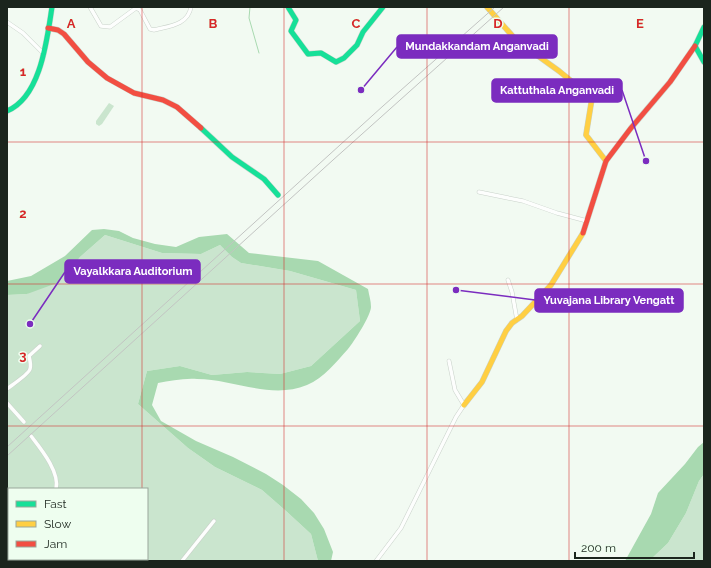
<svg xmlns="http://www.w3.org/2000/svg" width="711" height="568" viewBox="0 0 711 568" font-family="Raleway,sans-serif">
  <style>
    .green { fill: #cae5ce; fill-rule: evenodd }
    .water { fill: #a8d9b0 }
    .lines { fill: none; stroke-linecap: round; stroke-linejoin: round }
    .stream { stroke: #a8d9b0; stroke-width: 1 }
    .street-casing { stroke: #c9d2ca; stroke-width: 4.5 }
    .fast-casing { stroke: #c9d2ca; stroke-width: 6 }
    .slow-casing { stroke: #c9d2ca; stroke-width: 6 }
    .jam-casing { stroke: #c9d2ca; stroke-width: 6 }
    .street { stroke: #fdfefd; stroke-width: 3.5 }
    .fast { stroke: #16e098; stroke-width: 5 }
    .slow { stroke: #ffcf43; stroke-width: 5 }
    .jam { stroke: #f24e42; stroke-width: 5 }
    .rail { stroke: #c2c4c2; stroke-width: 1 }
    .grid { fill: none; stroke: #d62828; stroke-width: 1; stroke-opacity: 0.55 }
    .grid-label { font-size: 13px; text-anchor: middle; font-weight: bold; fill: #d62828; stroke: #eefeef; stroke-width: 3; stroke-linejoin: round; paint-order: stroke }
    .leader { fill: none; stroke: #7b2cbf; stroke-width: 1.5 }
    .callout-dot { fill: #7b2cbf; stroke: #eefeef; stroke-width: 1.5 }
    .callout { fill: #7b2cbf; stroke: #7b2cbf; stroke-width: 1.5 }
    .callout-label { font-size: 11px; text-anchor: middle; font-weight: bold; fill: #fff }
  </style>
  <rect width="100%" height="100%" fill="#f2faf2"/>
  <g class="green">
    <polygon points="109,103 114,106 102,124 99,126 96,124 96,121"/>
    <path d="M105 235 162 253 201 254 220 245 232 257 241 263 290 271 356 290 360 321 311 366 280 374 247 372 212 375 180 366 147 371 138 404 188 448 215 467 262 490 286 511 311 534 318 561H7V295L27 294 80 257ZM9 489H147V559H9Z"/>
    <polygon points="704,474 704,561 649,561 668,543 686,513 699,481"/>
  </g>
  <g class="water">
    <path d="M104 229 119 231 133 238 155 244 176 247 199 237 227 234 249 253 318 261 368 289C369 295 371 301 371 307 371 315 354 342 348 349 336 362 324 378 307 385 271 400 233 379 197 379 184 378 170 381 158 383L152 405 161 421 196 441 233 457 266 474 283 485 301 499 314 513 324 529 333 552 331 561H318L311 534 286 511 262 490 215 467 188 448 138 404 147 371 180 366 212 375 247 372 280 374 311 366 360 321 356 290 290 271 241 263 232 257 220 245 201 254 162 253 105 235 80 257 57 283 27 294 7 295V281L31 276 65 256 92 230Z"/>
    <polygon points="704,442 704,474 699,481 686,513 668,543 649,561 625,561 651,514 658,493 685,464 698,447"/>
  </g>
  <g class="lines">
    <polyline class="stream" points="250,7 249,18 259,53"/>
    <defs>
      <g id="street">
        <path d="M90 7 101 26 110 27 136 8 140 10 150 29 154 30C169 26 188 25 191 7"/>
        <polyline points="7,22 23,33 44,54"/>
        <polyline points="479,192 523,201 557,213 587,221"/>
        <polyline points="508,280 512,292 517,320"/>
        <path d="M7 389C12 385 29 374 30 369 31 366 30 360 29 356L40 346"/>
        <polyline points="7,403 24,422"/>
        <path d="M31 436C41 449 60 472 56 489"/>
        <polyline points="114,559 115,561"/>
        <polyline points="182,561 214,521"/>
        <polyline points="376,561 401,528 456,417 464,405 455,390 449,361"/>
      </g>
      <g id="fast">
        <polyline points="288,7 296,20 291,31 308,54 321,53 336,62 344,58 357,45 363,32 383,7"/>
        <polyline points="704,27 695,46 704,62"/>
        <path d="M7 111C41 97 47 39 52 7"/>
        <polyline points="201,128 232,157 264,179 278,195"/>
      </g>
      <g id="slow">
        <polyline points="487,7 516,40 559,71 592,98 586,135 606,161"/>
        <polyline points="464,405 482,382 506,331 512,323 522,316 551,285 583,233"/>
      </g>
      <g id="jam">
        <polyline points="48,28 58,30 64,34 88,62 107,78 134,93 163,100 177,107 201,128"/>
        <polyline points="583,233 606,161 631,128 670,82 695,46"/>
      </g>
    </defs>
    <use href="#street" class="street-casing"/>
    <use href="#fast" class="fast-casing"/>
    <use href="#slow" class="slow-casing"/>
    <use href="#jam" class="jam-casing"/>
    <use href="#street" class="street"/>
    <use href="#fast" class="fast"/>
    <use href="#slow" class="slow"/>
    <use href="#jam" class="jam"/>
    <g class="rail">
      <polyline points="7,447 383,106 495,7"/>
      <polyline points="7,456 333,160 504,7"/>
    </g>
  </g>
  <path class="grid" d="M142 7V489M284 7V561M427 7V561M569 7V561M7 142H704M7 284H704M7 426H704M142 559V561"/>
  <g class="grid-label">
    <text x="71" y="28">A</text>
    <text x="213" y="28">B</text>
    <text x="356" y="28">C</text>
    <text x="498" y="28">D</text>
    <text x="640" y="28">E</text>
    <text x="23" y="76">1</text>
    <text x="23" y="218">2</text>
    <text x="23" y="360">3</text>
  </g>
  <path class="leader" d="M361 90L397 47M646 161L622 90M30 324L65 272M456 290L535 300"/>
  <g class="callout-dot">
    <circle cx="361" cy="90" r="4"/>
    <circle cx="646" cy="161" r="4"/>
    <circle cx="30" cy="324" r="4"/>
    <circle cx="456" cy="290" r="4"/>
  </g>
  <g class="callout">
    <rect x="397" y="35" width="160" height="23" rx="4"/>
    <rect x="492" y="79" width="130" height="23" rx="4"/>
    <rect x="65" y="260" width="135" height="23" rx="4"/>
    <rect x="535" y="289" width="148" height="23" rx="4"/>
  </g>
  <g class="callout-label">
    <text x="477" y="50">Mundakkandam Anganvadi</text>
    <text x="557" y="94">Kattuthala Anganvadi</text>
    <text x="133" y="275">Vayalkkara Auditorium</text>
    <text x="609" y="304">Yuvajana Library Vengatt</text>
  </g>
  <rect width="711" height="568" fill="none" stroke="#1b251d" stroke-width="16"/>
  <rect x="8" y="488" width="140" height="72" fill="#eefeef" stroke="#9aa79b"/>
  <rect x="16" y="501" width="20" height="6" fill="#16e098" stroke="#9aa79b"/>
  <text x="44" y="508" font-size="12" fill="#1b251d">Fast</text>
  <rect x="16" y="521" width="20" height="6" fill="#ffcf43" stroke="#9aa79b"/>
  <text x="44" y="528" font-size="12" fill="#1b251d">Slow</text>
  <rect x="16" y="541" width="20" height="6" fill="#f24e42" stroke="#9aa79b"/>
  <text x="44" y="548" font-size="12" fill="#1b251d">Jam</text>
  <path d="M575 552v6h119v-6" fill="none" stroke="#1b251d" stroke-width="2"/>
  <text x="581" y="552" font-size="12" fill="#1b251d" stroke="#eefeef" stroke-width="3" paint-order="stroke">200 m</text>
</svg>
